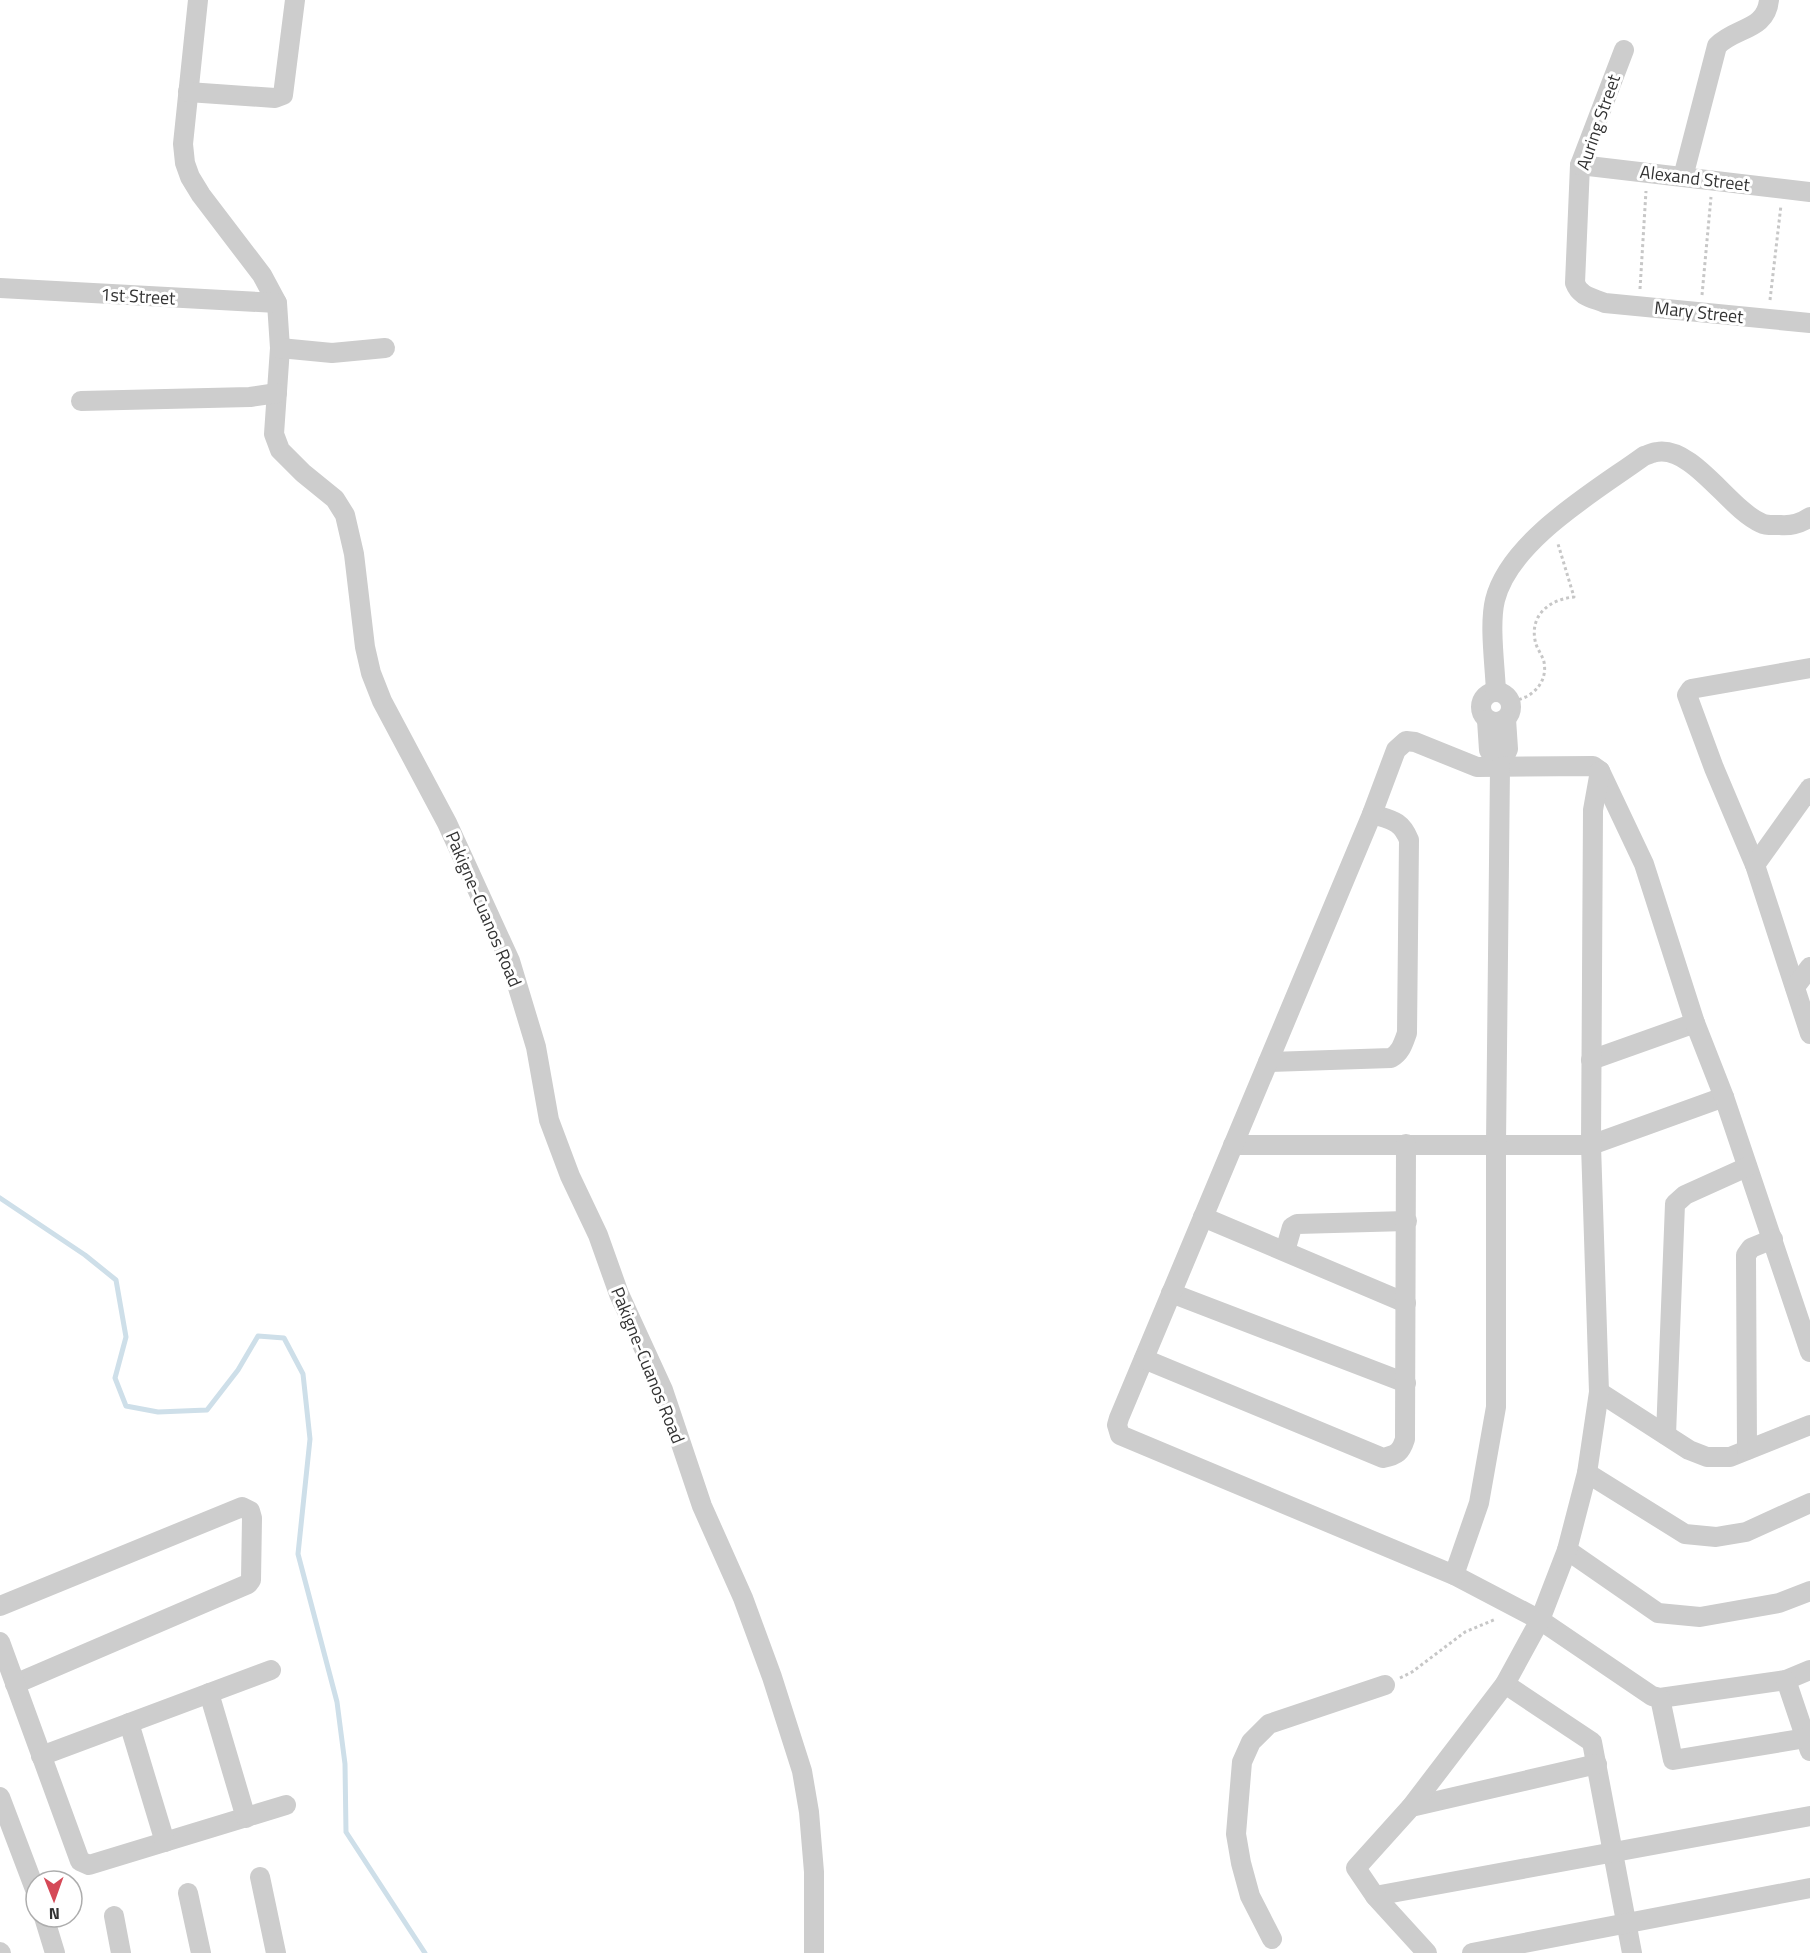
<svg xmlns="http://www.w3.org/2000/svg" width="1810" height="1953" viewBox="0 0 1810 1953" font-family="'Titillium Web',sans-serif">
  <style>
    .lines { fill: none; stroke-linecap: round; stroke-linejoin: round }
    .stream { stroke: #cedfe9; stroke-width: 5 }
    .path { stroke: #c7c7c7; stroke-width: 3; stroke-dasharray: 3 3; stroke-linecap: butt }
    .minor { stroke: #cdcdcd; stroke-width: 20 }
    .labels { text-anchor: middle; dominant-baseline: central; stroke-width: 6; stroke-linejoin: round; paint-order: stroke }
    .street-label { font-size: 18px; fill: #333; stroke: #fff }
  </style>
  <rect width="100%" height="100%" fill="#fff"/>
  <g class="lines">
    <polyline class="stream" points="0,1198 85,1255 116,1280 126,1337 115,1378 126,1406 158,1412 207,1410 238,1370 258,1336 284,1338 303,1374 310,1439 298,1554 337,1702 345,1764 346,1832 425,1953"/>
    <g class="path">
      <polyline points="1640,289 1646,191"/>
      <polyline points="1702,295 1711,197"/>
      <polyline points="1770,300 1781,205"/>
      <path d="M1513 701C1532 698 1548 683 1544 662 1542 654 1536 648 1535 640 1530 614 1551 599 1574 597L1558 544"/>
      <polyline points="1400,1678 1412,1672 1465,1632 1496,1619"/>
    </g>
    <g class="minor">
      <polyline points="198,0 183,144 185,163 190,177 201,195 262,275 277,303 280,348 274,434 280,450 303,473 335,499 345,515 354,554 365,647 371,673 382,701 447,823 510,961 536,1047 549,1120 570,1176 598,1235 619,1294 663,1390 702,1506 743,1598 772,1677 802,1771 809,1812 814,1872 814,1953"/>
      <path d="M1624 50 1580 165 1575 283C1580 297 1593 298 1605 303L1810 323"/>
      <polyline points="188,92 275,98 283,95 295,0"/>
      <polyline points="1580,165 1810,192"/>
      <path d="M1683 177 1717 46C1735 27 1766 31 1769 0"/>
      <polyline points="0,288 277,303"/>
      <polyline points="280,348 332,353 385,348"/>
      <polyline points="81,401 250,397 277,393"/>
      <polyline points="1810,668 1691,689 1687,695 1714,768 1755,865 1810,1034"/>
      <circle cx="1496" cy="707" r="15"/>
      <path d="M1496 692C1495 665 1489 625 1495 600 1510 540 1596 491 1644 456 1648 455 1653 452 1657 452 1693 446 1729 509 1761 523 1767 526 1774 525 1780 525 1791 526 1801 523 1810 517"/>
      <polyline points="1487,720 1489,750 1500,767 1508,749 1506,719"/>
      <polyline points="1755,865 1810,788"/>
      <polyline points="1795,987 1810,967"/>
      <polyline points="1591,1060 1695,1023"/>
      <path d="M1268 1062 1391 1058C1401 1052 1403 1044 1407 1033L1409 840C1401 820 1391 820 1372 814"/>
      <polyline points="1233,1145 1591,1145 1724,1097"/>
      <polyline points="1203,1217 1406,1303"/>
      <polyline points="1285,1251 1292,1227 1297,1224 1407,1221"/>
      <polyline points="1171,1293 1406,1383"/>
      <polyline points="1810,1352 1724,1097 1695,1023 1644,864 1600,771 1593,766 1477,767 1415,742 1406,741 1396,750 1372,814 1119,1418 1117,1425 1120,1435 1454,1575 1540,1620 1652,1696 1660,1698 1786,1680 1810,1670"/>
      <path d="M1144 1359 1383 1458C1397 1455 1401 1452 1405 1439L1406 1144"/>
      <polyline points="1599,1392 1689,1450 1707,1457 1730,1457 1810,1425"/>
      <polyline points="1666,1435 1675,1204 1685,1195 1747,1167"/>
      <polyline points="1747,1450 1746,1255 1751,1248 1773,1239"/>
      <polyline points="1587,1473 1685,1534 1716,1537 1746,1532 1810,1503"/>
      <polyline points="1567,1550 1658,1613 1700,1617 1779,1603 1810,1591"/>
      <polyline points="1454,1575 1479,1503 1496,1407 1496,1144 1500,767"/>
      <polyline points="0,1606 242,1507 250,1511 252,1518 251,1580 248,1584 15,1684"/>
      <polyline points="0,1642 80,1861 89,1865 286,1805"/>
      <polyline points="1786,1680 1810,1751"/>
      <polyline points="1505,1684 1592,1742 1632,1953"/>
      <polyline points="209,1693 246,1818"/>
      <polyline points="1660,1698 1673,1760 1806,1738"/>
      <polyline points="129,1723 165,1842"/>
      <polyline points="41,1756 271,1670"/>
      <polyline points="0,1797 36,1892"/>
      <polyline points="1411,1807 1597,1764"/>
      <polyline points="260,1877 276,1953"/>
      <polyline points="188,1893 201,1953"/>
      <polyline points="1375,1896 1810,1816"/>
      <polyline points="114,1916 121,1953"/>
      <polyline points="44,1917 55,1953"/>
      <polyline points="1272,1939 1250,1896 1241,1863 1236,1834 1242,1762 1251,1742 1269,1724 1385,1685"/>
      <polyline points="0,1952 1,1953"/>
      <polyline points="1427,1953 1375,1896 1356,1868 1411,1807 1505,1684 1540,1620 1567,1550 1587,1473 1599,1392 1591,1145 1593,810 1600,771"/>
      <polyline points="1472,1953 1810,1888"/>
    </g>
  </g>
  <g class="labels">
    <g class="street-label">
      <text transform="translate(1598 122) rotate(-71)">Auring Street</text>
      <text transform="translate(1695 178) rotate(7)">Alexand Street</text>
      <text transform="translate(138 296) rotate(3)">1st Street</text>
      <text transform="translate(1699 312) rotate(6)">Mary Street</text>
      <text transform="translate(484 909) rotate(67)">Pakigne-Cuanos Road</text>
      <text transform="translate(648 1365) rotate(68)">Pakigne-Cuanos Road</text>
    </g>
  </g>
  <g transform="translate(54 1899) rotate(179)"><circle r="28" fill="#ffffff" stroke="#adadad" stroke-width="1.5"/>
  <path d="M0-4.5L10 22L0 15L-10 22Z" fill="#d54957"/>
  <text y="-9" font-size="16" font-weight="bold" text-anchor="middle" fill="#333333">N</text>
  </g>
</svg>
